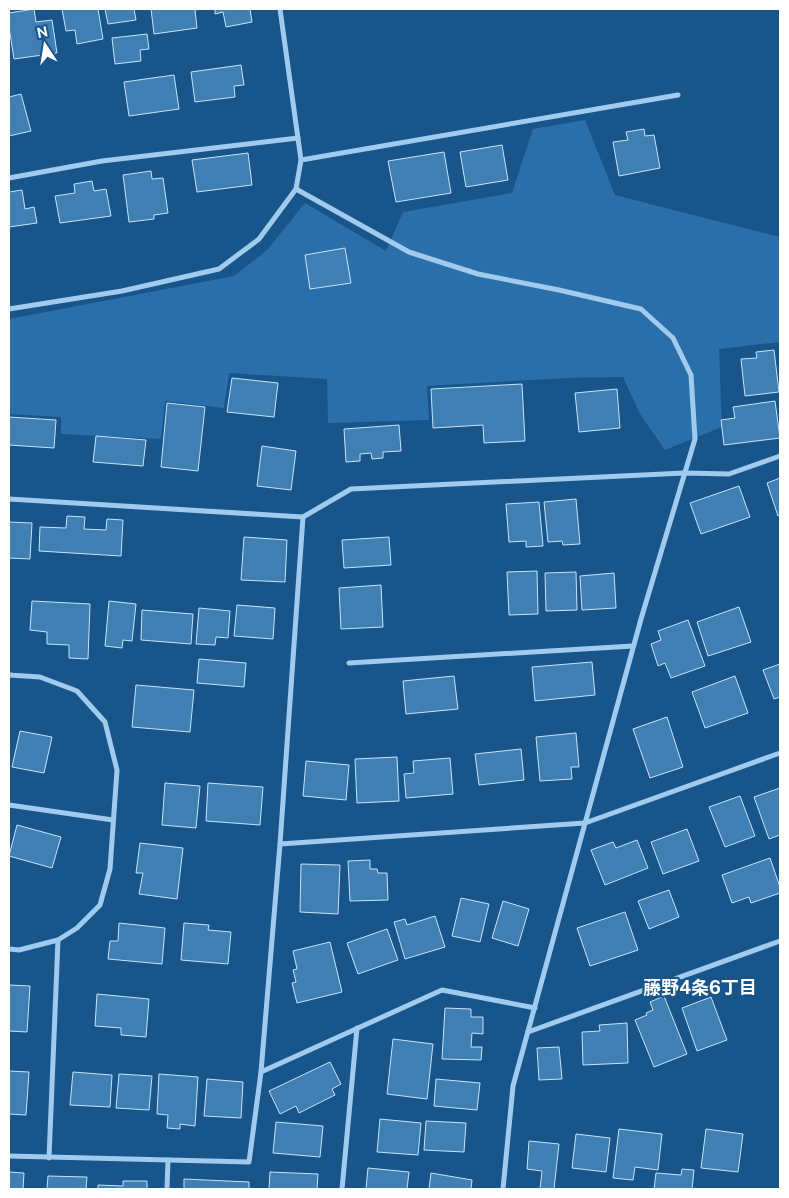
<svg xmlns="http://www.w3.org/2000/svg" width="789" height="1198" viewBox="0 0 789 1198" font-family="'Public Sans','Noto Sans JP',sans-serif">
  <style>
    .green { fill: #2a6faa }
    .building { fill: #407fb4; stroke: #c7e3fa }
    .lines { fill: none; stroke-linecap: round; stroke-linejoin: round }
    .street { stroke: #a1cbee; stroke-width: 5 }
    .labels { text-anchor: middle; dominant-baseline: central; stroke-width: 4.5; stroke-linejoin: round; paint-order: stroke }
    .neighbourhood-label { font-size: 18px; font-weight: bold; fill: #fff; stroke: #17558b }
  </style>
  <rect width="100%" height="100%" fill="#17558b"/>
  <polygon class="green" points="585,120 615,195 780,237 780,342 719,349 722,427 665,450 640,414 623,377 566,378 427,386 429,420 328,423 327,379 229,373 224,408 165,401 161,439 61,434 61,417 9,414 9,319 234,276 267,250 305,203 386,251 403,212 512,193 533,129"/>
  <g class="building">
    <polygon points="34,9 36,22 52,20 57,53 14,59 9,27 9,13"/>
    <polygon points="62,9 98,9 103,39 77,44 75,30 66,31"/>
    <polygon points="105,9 134,9 136,20 108,24"/>
    <polygon points="151,9 200,9 195,10 197,28 154,34"/>
    <polygon points="215,9 250,9 252,22 226,27 223,12 215,14"/>
    <polygon points="147,34 149,49 140,50 141,61 115,64 112,38"/>
    <polygon points="241,65 244,85 234,86 235,97 195,102 191,72"/>
    <polygon points="174,75 179,109 129,116 124,82"/>
    <polygon points="21,94 31,131 9,136 9,97"/>
    <polygon points="644,129 645,136 654,135 660,168 619,176 613,142 628,140 626,132"/>
    <polygon points="502,145 508,180 466,187 460,152"/>
    <polygon points="444,152 451,193 396,202 388,161"/>
    <polygon points="248,153 252,185 197,192 192,160"/>
    <polygon points="151,171 152,179 163,178 168,213 154,215 154,219 129,222 123,175"/>
    <polygon points="92,181 94,191 106,189 111,216 60,223 55,196 75,193 74,184"/>
    <polygon points="22,190 25,209 34,207 37,223 9,227 9,192"/>
    <polygon points="345,248 351,283 310,289 305,255"/>
    <polygon points="774,350 779,392 745,396 741,359 757,358 756,352"/>
    <polygon points="232,378 278,383 274,417 227,412"/>
    <polygon points="522,384 525,441 484,443 483,425 433,428 431,389"/>
    <polygon points="617,389 620,428 579,432 575,393"/>
    <polygon points="775,401 780,438 724,445 721,420 735,418 733,407"/>
    <polygon points="167,403 205,407 198,471 161,467"/>
    <polygon points="9,417 56,420 54,448 9,445"/>
    <polygon points="399,425 401,451 383,452 383,458 372,459 371,453 360,454 360,461 346,462 344,429"/>
    <polygon points="96,436 146,440 143,466 93,462"/>
    <polygon points="262,446 296,451 291,490 257,486"/>
    <polygon points="780,478 780,515 778,516 767,483"/>
    <polygon points="739,486 750,517 701,534 690,503"/>
    <polygon points="576,499 580,544 563,545 562,541 548,542 544,502"/>
    <polygon points="539,502 543,546 526,547 526,541 509,542 506,504"/>
    <polygon points="67,516 85,517 84,529 106,530 107,519 123,520 121,556 39,551 40,527 66,528"/>
    <polygon points="9,522 32,523 30,559 9,558"/>
    <polygon points="244,537 287,540 285,582 241,580"/>
    <polygon points="389,537 391,565 344,568 342,540"/>
    <polygon points="537,571 538,614 509,615 507,572"/>
    <polygon points="576,572 577,610 546,611 545,573"/>
    <polygon points="614,573 616,608 582,610 580,576"/>
    <polygon points="381,585 383,627 341,629 339,588"/>
    <polygon points="32,601 90,604 88,659 69,658 69,645 47,644 47,632 30,630"/>
    <polygon points="109,601 136,604 132,641 123,640 122,648 105,646"/>
    <polygon points="237,605 275,608 273,639 234,636"/>
    <polygon points="739,607 751,642 708,656 697,622"/>
    <polygon points="199,608 230,611 228,638 216,637 215,645 196,644"/>
    <polygon points="142,610 193,614 191,644 141,640"/>
    <polygon points="688,620 705,666 671,678 665,663 658,666 651,644 661,640 658,631"/>
    <polygon points="199,659 246,663 244,687 197,683"/>
    <polygon points="592,662 595,695 535,701 532,667"/>
    <polygon points="780,664 780,697 774,699 763,670"/>
    <polygon points="454,676 458,709 406,714 403,681"/>
    <polygon points="735,676 748,713 705,728 692,692"/>
    <polygon points="136,685 194,690 190,732 132,727"/>
    <polygon points="667,717 683,767 650,778 633,729"/>
    <polygon points="20,731 52,737 44,773 12,767"/>
    <polygon points="576,733 579,767 571,767 572,779 540,781 536,737"/>
    <polygon points="521,749 524,780 479,785 475,754"/>
    <polygon points="397,757 399,801 357,803 355,759"/>
    <polygon points="450,758 453,794 406,798 404,774 414,773 413,761"/>
    <polygon points="306,761 349,765 346,800 303,796"/>
    <polygon points="165,783 200,786 196,828 162,825"/>
    <polygon points="208,783 263,787 260,825 206,821"/>
    <polygon points="780,788 780,835 769,839 754,797"/>
    <polygon points="740,796 755,836 725,847 709,807"/>
    <polygon points="17,825 61,837 52,868 9,856"/>
    <polygon points="687,829 699,861 663,874 651,842"/>
    <polygon points="637,840 648,868 605,885 591,850 613,842 616,848"/>
    <polygon points="140,843 183,848 177,899 139,894 143,873 136,873"/>
    <polygon points="770,858 780,887 780,893 751,903 749,897 732,903 722,875"/>
    <polygon points="370,860 370,869 377,869 378,873 387,873 388,900 350,901 348,861"/>
    <polygon points="301,864 340,865 338,914 300,912"/>
    <polygon points="669,890 679,917 649,929 638,901"/>
    <polygon points="461,898 489,904 480,942 452,936"/>
    <polygon points="503,901 529,909 518,946 492,938"/>
    <polygon points="625,912 638,950 590,966 577,928"/>
    <polygon points="435,916 445,947 405,959 394,922 405,919 407,925"/>
    <polygon points="119,923 165,928 162,964 108,959 110,941 118,941"/>
    <polygon points="184,923 209,925 208,930 231,932 228,964 181,960"/>
    <polygon points="387,929 398,960 358,974 347,943"/>
    <polygon points="330,942 342,992 297,1003 292,983 296,982 293,970 297,969 293,951"/>
    <polygon points="9,985 30,986 27,1032 9,1031"/>
    <polygon points="97,994 149,999 146,1037 121,1035 121,1028 95,1026"/>
    <polygon points="664,996 687,1054 654,1067 635,1020 647,1015 646,1013 653,1010 650,1002"/>
    <polygon points="711,997 727,1040 697,1051 682,1008"/>
    <polygon points="445,1008 471,1009 471,1017 483,1017 483,1034 472,1033 471,1047 482,1047 481,1060 442,1059"/>
    <polygon points="627,1023 628,1063 583,1065 582,1032 600,1031 599,1025"/>
    <polygon points="393,1039 433,1044 427,1099 387,1094"/>
    <polygon points="559,1047 562,1079 539,1080 537,1048"/>
    <polygon points="330,1062 341,1084 332,1089 335,1095 299,1113 296,1106 280,1114 269,1091"/>
    <polygon points="9,1071 29,1072 26,1115 9,1114"/>
    <polygon points="73,1072 112,1075 110,1107 70,1105"/>
    <polygon points="119,1074 152,1076 149,1110 116,1108"/>
    <polygon points="159,1074 198,1077 195,1126 180,1124 180,1129 167,1128 168,1115 157,1114"/>
    <polygon points="207,1079 243,1082 241,1118 204,1116"/>
    <polygon points="436,1079 480,1083 477,1110 434,1106"/>
    <polygon points="380,1119 421,1123 418,1155 377,1152"/>
    <polygon points="426,1121 466,1123 464,1152 424,1150"/>
    <polygon points="276,1122 323,1126 320,1157 273,1153"/>
    <polygon points="619,1129 662,1134 658,1170 635,1167 633,1180 613,1178"/>
    <polygon points="706,1129 743,1134 738,1172 701,1168"/>
    <polygon points="576,1134 610,1138 606,1172 572,1168"/>
    <polygon points="529,1141 559,1144 554,1189 540,1189 542,1171 527,1169"/>
    <polygon points="368,1168 409,1172 407,1189 366,1189"/>
    <polygon points="682,1169 694,1170 692,1189 654,1189 656,1173 681,1175"/>
    <polygon points="9,1172 24,1173 23,1189 9,1189"/>
    <polygon points="270,1172 318,1174 317,1189 269,1189"/>
    <polygon points="431,1173 472,1180 471,1189 429,1189"/>
    <polygon points="48,1176 87,1177 86,1189 47,1189"/>
    <polygon points="184,1179 249,1182 249,1189 184,1189"/>
    <polygon points="123,1181 147,1181 147,1189 98,1189 98,1185 123,1186"/>
  </g>
  <g class="lines">
    <g class="street">
      <polyline points="301,160 678,95"/>
      <polyline points="9,178 102,161 298,138"/>
      <polyline points="296,189 409,252 478,274 559,290 641,309 673,338 691,375 695,439 641,619 513,1086 503,1189"/>
      <polyline points="9,309 122,291 219,269 259,239 296,189 301,160 280,9"/>
      <polyline points="9,499 303,517 351,489 684,473 729,474 780,456"/>
      <polyline points="349,663 633,646"/>
      <polyline points="9,675 40,677 77,691 105,722 117,770 110,869 100,905 77,928 58,940 19,950 9,949"/>
      <polyline points="9,805 113,820"/>
      <polyline points="280,844 585,823 780,753"/>
      <polyline points="528,1032 780,941"/>
      <polyline points="261,1072 280,844 303,517"/>
      <polyline points="9,1156 249,1162 261,1072 442,990 535,1008"/>
      <polyline points="49,1158 58,940"/>
      <polyline points="167,1189 168,1160"/>
      <polyline points="342,1189 357,1028"/>
    </g>
  </g>
  <g class="labels">
    <g class="neighbourhood-label">
      <text x="700" y="987">藤野4条6丁目</text>
    </g>
  </g>
  <rect width="789" height="1198" fill="none" stroke="#ffffff" stroke-width="20"/>
  <g transform="translate(45 45) rotate(348)" stroke="#17558b" stroke-width="4" paint-order="stroke">
  <path d="M0-4L9 19L0 12L-9 19Z" fill="#ffffff"/>
  <text y="-8" font-size="14" font-weight="bold" text-anchor="middle" fill="#ffffff">N</text>
  </g>
</svg>
